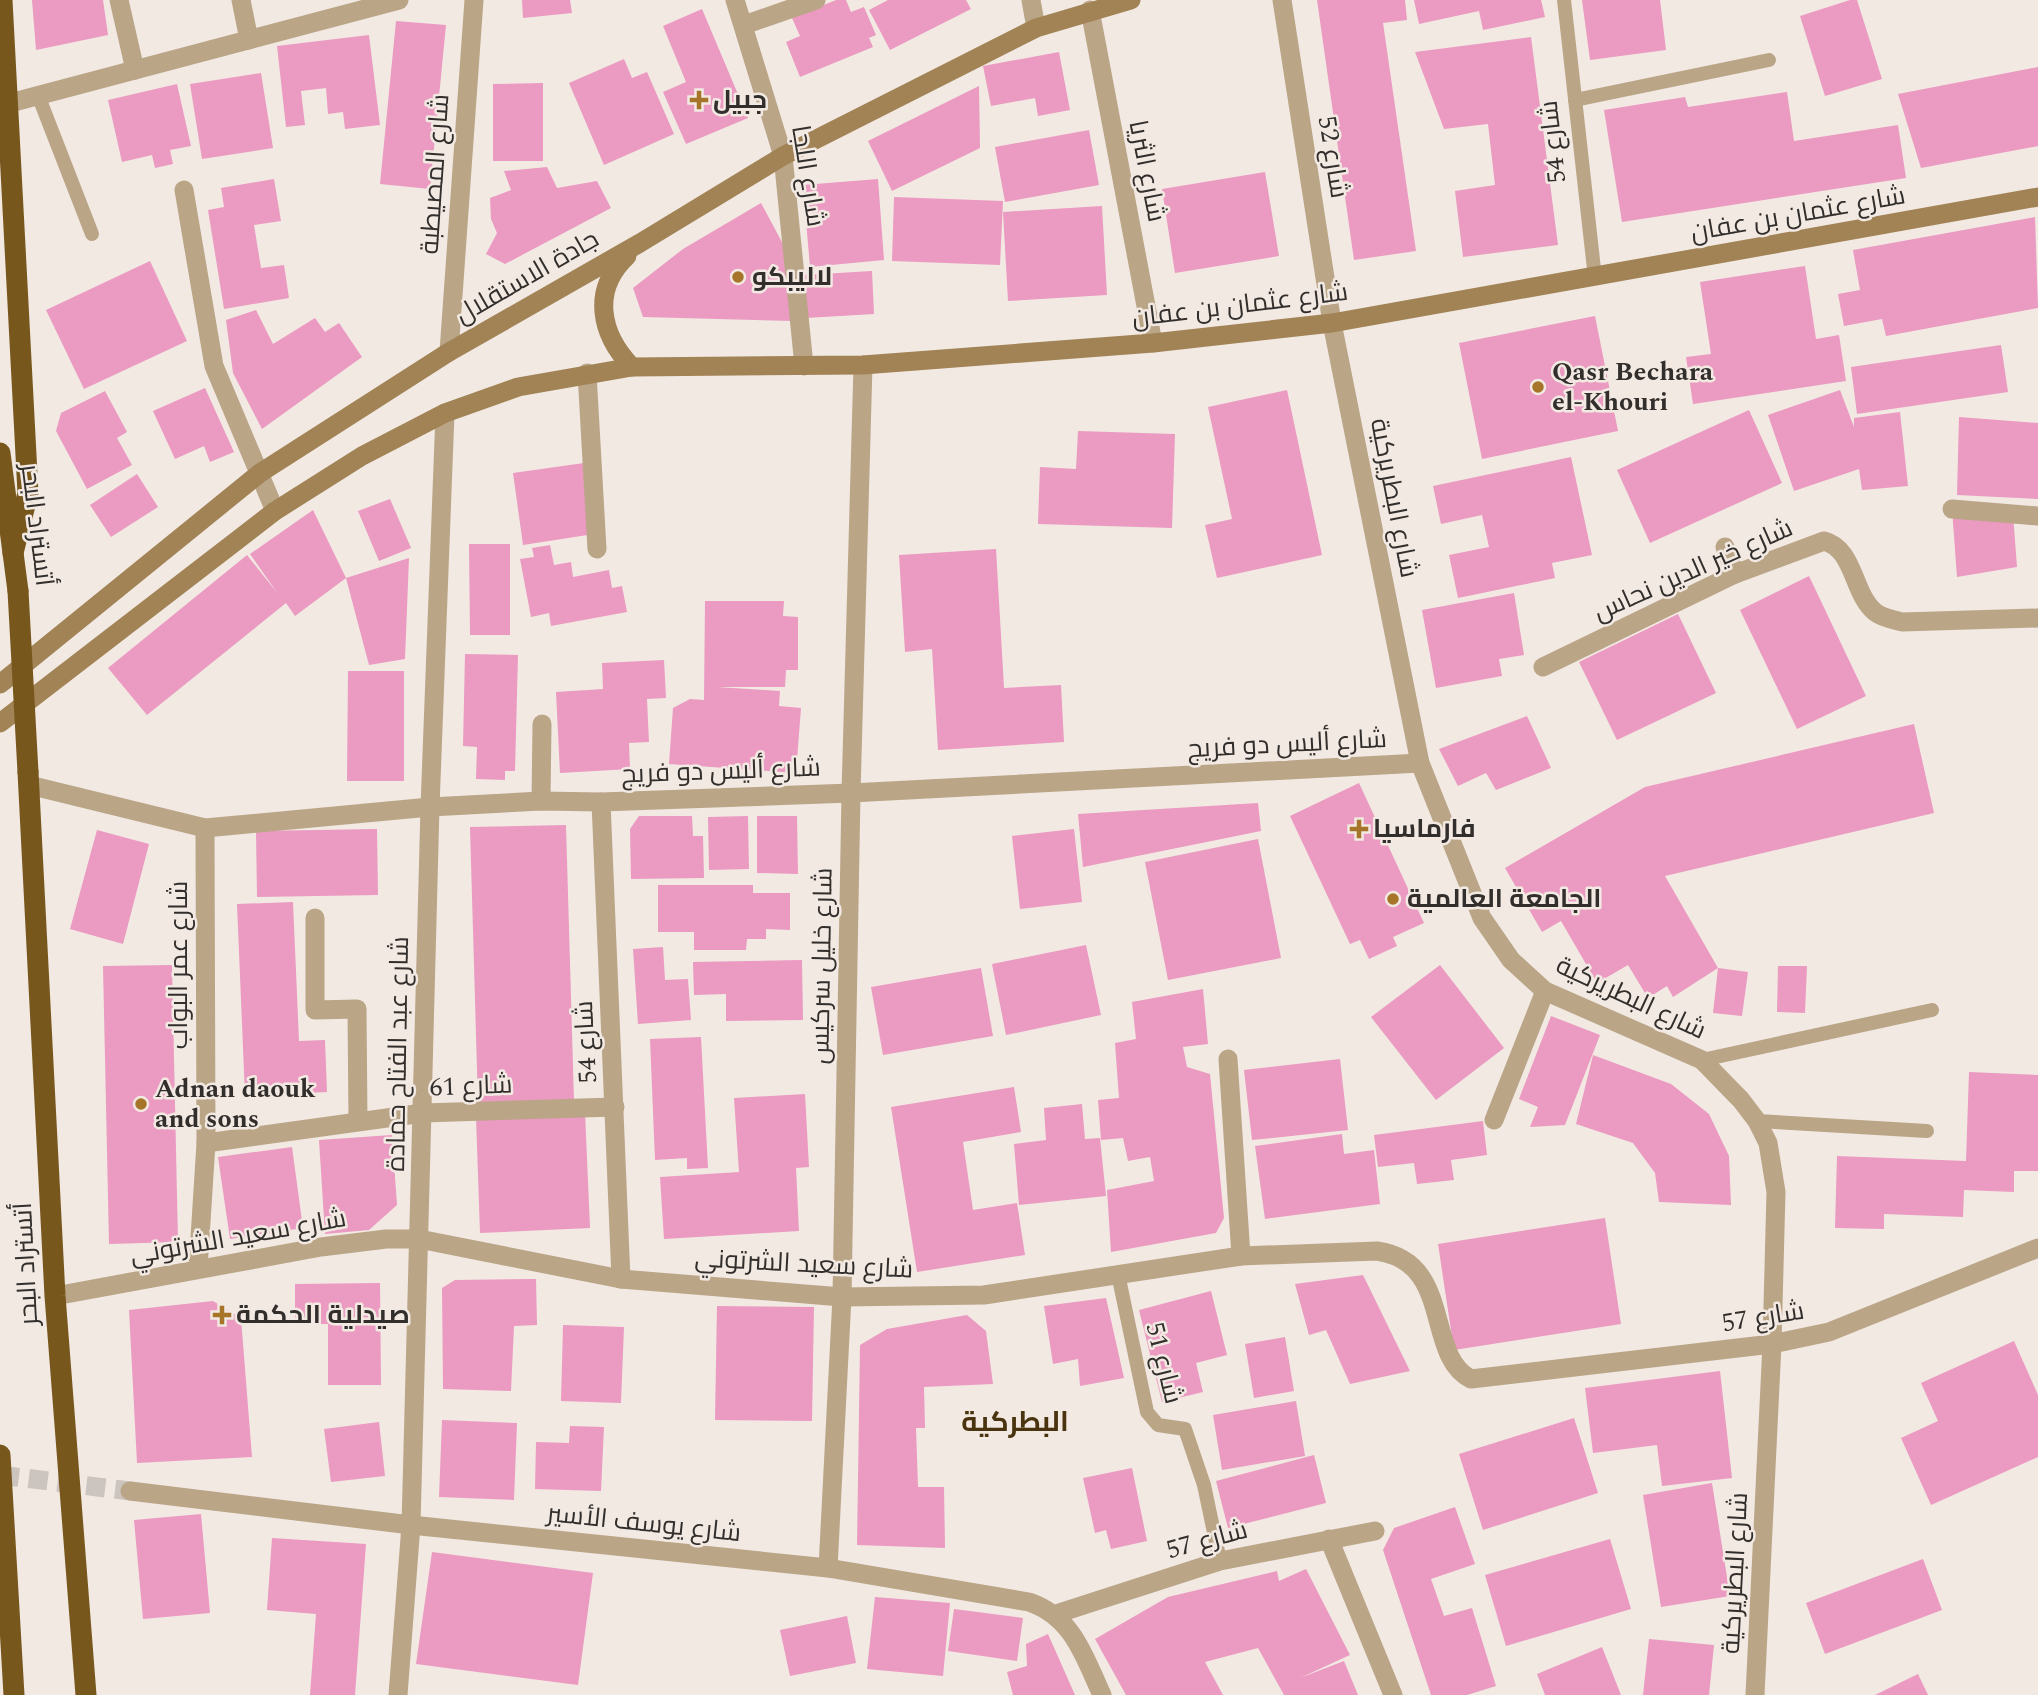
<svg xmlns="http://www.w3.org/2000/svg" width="2038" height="1695" viewBox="0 0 2038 1695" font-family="Spectral,Cairo,serif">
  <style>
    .building { fill: #eb9ac1 }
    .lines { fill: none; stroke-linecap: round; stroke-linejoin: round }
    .minor-tunnel { stroke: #ccc4be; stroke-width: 19; stroke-dasharray: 19 10; stroke-linecap: butt }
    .service { stroke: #baa587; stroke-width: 14 }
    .pedestrian { stroke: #baa587; stroke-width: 19 }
    .minor { stroke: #baa587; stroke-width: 19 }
    .tertiary { stroke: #baa587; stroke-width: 19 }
    .secondary { stroke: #a18355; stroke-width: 19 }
    .motorway { stroke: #78571d; stroke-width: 21 }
    .motorway-bridge { stroke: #78571d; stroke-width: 21 }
    .poi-dot { fill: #a6752a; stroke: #f2e9e3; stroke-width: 2.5 }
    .labels { text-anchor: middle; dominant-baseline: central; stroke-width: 5; stroke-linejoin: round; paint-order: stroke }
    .poi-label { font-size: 26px; font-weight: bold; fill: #322e2c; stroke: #f2e9e3; text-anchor: start }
    .street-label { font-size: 26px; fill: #322e2c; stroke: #f2e9e3 }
    .neighbourhood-label { font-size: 28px; font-weight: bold; fill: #4a330f; stroke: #f2e9e3 }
  </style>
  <rect width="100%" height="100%" fill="#f2e9e3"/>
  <g class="building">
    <polygon points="32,0 103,0 108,35 36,50"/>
    <polygon points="522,0 570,0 572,13 523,18"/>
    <polygon points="836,0 846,0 851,12 864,7 876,35 869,38 873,47 800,77 786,42 800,36 792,18"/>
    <polygon points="888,0 966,0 971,9 890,50 869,10"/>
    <polygon points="1317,0 1405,0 1407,20 1383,23 1416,251 1354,260"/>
    <polygon points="1414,0 1541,0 1545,17 1483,30 1479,11 1419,24"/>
    <polygon points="1582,0 1660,0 1666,50 1590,60"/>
    <polygon points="1850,0 1857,0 1882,79 1825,96 1800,16"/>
    <polygon points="702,9 748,118 686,144 663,92 686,82 663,26"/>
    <polygon points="396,21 446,25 430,189 380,184"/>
    <polygon points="369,35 380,125 345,129 343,112 328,114 326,88 301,91 305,125 286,127 277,46"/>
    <polygon points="1531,37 1558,245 1463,257 1455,191 1495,185 1488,124 1444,129 1415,52"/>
    <polygon points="1059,52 1070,110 1038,116 1035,98 991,106 983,66"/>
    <polygon points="624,59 632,78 647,72 674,134 604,165 569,83"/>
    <polygon points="2038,67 2038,146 1921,168 1898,94"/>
    <polygon points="261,73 273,148 202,159 190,84"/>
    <polygon points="543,83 543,161 493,161 493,84"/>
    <polygon points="177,84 191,146 170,150 173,164 155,168 152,155 122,162 108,100"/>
    <polygon points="979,86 980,148 892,191 868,141"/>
    <polygon points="1787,92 1794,141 1898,125 1906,178 1622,222 1604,110 1685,97 1688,107"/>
    <polygon points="1089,130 1099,185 1005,202 995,147"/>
    <polygon points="547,167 557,188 597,181 611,208 505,264 486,254 497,233 491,219 490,198 511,190 504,171"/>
    <polygon points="1265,172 1279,256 1175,273 1162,189"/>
    <polygon points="274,179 281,221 254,225 261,268 284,265 289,298 224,309 208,210 224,207 221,188"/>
    <polygon points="878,179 884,260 810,267 803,185"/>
    <polygon points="894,197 1003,201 1000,265 892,261"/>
    <polygon points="761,203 783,244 793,321 643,317 633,288 683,249"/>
    <polygon points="1102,206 1107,295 1008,301 1003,212"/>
    <polygon points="2035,217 2038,308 1886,336 1882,319 1844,326 1838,294 1860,290 1853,250"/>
    <polygon points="150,261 187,341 84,389 46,310"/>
    <polygon points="1805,266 1816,339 1839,335 1846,381 1693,404 1686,357 1711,354 1700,282"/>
    <polygon points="872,271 874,314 806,318 804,275"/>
    <polygon points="256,310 273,344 315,318 325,332 339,323 362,357 262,429 233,373 226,320"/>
    <polygon points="1595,316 1618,431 1482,459 1459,343"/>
    <polygon points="2001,345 2008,392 1857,414 1851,367"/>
    <polygon points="205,388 234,452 210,462 204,446 175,459 153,411"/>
    <polygon points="1287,390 1322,555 1217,578 1205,525 1232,519 1208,407"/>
    <polygon points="1840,390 1854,427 1854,418 1900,412 1908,486 1862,490 1859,469 1794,491 1768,415"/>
    <polygon points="105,391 127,432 117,438 132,465 87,489 56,431 61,413"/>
    <polygon points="1749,410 1782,483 1650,543 1617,470"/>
    <polygon points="1959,417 2038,423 2038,499 1957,495"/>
    <polygon points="1078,431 1175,434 1172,528 1038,524 1040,467 1076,469"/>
    <polygon points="1571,457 1592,555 1552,563 1555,578 1458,598 1449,555 1489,547 1482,515 1441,524 1433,486"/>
    <polygon points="584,463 594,534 523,545 513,473"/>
    <polygon points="137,474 158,507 111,537 90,505"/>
    <polygon points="390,499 411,548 379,561 358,511"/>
    <polygon points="1952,509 2013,514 2017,567 1957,577"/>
    <polygon points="313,510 346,578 295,616 286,603 147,715 108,668 247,555 278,594 250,554"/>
    <polygon points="469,544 510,544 510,635 470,635"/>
    <polygon points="550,545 554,565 571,562 573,577 609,570 612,588 622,586 627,612 551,626 549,613 531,617 520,559 534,557 532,548"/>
    <polygon points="996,549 1004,688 1061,685 1064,742 938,750 932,649 905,652 899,555"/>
    <polygon points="409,558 405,659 369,665 346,578"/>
    <polygon points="1809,576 1866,696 1797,729 1740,610"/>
    <polygon points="1514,593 1524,655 1499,659 1502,676 1436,688 1422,610"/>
    <polygon points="705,601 784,601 783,616 798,617 798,670 786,670 785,687 717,687 780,691 779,706 801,708 796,773 669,764 673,708 690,699 704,700"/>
    <polygon points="1678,614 1716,693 1617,740 1579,662"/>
    <polygon points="465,654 518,655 515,771 505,771 505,780 476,779 477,747 463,746"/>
    <polygon points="664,660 666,698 647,699 649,742 629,743 630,769 560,773 556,692 603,689 602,663"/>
    <polygon points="348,671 404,671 404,781 347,781"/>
    <polygon points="1527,716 1551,768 1496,790 1486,773 1458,786 1439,749"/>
    <polygon points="1914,724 1934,813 1665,876 1718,968 1673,997 1667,986 1648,998 1628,965 1597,983 1561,921 1542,932 1505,868 1645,787"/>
    <polygon points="1359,783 1424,923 1393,937 1397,946 1369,959 1360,940 1350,944 1290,816"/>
    <polygon points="1258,803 1261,831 1083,867 1078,814"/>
    <polygon points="639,816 692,816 693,836 703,836 704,878 631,879 630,829"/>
    <polygon points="748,816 749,869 709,870 708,817"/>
    <polygon points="757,816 797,816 798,874 757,873"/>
    <polygon points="566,825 574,1101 478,1104 470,827"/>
    <polygon points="377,829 378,895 257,897 256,831"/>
    <polygon points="1074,829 1082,902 1020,909 1012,836"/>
    <polygon points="97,830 149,844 123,944 70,929"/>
    <polygon points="1258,839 1281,958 1168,980 1145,862"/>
    <polygon points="658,885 753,885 753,893 790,893 790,930 766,929 766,939 747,939 746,950 694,950 694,932 658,932"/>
    <polygon points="293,902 299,1041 325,1040 327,1092 245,1096 237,904"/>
    <polygon points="1086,945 1101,1015 1006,1035 992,964"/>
    <polygon points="663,947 665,980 688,979 691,1020 638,1024 633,949"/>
    <polygon points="802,960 803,1020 726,1021 726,994 694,995 693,962"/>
    <polygon points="172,965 178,1242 109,1244 103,966"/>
    <polygon points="1440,965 1504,1048 1436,1100 1371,1017"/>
    <polygon points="1778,966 1807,966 1805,1013 1777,1012"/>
    <polygon points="981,968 993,1036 883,1055 871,987"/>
    <polygon points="1718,968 1748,972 1742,1016 1713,1013"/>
    <polygon points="1203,989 1208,1044 1183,1047 1187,1067 1210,1074 1224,1218 1216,1233 1111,1252 1107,1190 1154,1181 1150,1157 1128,1161 1123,1138 1101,1140 1098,1100 1119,1098 1115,1043 1136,1039 1132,1002"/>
    <polygon points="1551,1016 1600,1035 1565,1125 1530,1127 1538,1107 1519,1099"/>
    <polygon points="701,1037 708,1168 687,1169 687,1158 655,1160 650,1039"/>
    <polygon points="1593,1055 1671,1084 1709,1114 1729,1156 1731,1205 1659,1202 1655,1173 1633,1143 1576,1124"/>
    <polygon points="1340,1059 1348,1130 1252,1140 1244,1070"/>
    <polygon points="1969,1072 2038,1075 2038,1171 2014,1171 2014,1192 1964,1190 1963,1217 1884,1214 1884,1229 1835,1228 1837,1156 1966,1161"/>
    <polygon points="1014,1087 1021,1132 963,1142 973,1210 1017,1203 1025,1255 917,1272 891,1107"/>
    <polygon points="805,1094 809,1167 796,1168 799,1231 664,1239 660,1177 739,1172 734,1098"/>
    <polygon points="1082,1104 1085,1139 1100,1138 1106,1196 1019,1205 1014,1144 1046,1140 1044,1108"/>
    <polygon points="585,1112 590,1228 480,1233 476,1117"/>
    <polygon points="1483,1121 1487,1155 1451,1160 1454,1180 1417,1184 1414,1163 1378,1167 1374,1135"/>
    <polygon points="1342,1134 1344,1154 1374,1150 1380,1204 1265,1219 1255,1146"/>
    <polygon points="392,1135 397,1205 369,1230 325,1234 319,1140"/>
    <polygon points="292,1147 303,1228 230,1239 218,1157"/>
    <polygon points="1605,1218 1621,1324 1454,1350 1438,1244"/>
    <polygon points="1363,1275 1410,1371 1350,1384 1326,1330 1309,1335 1295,1284"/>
    <polygon points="536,1279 537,1325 514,1326 511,1391 443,1389 442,1288 455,1280"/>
    <polygon points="380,1283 381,1385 328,1385 328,1324 295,1324 295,1284"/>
    <polygon points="1211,1291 1227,1355 1196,1363 1203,1392 1162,1402 1139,1310"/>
    <polygon points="1106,1298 1124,1378 1080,1386 1078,1359 1053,1364 1044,1306"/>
    <polygon points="213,1301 241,1318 252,1457 137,1463 129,1310"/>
    <polygon points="717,1306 814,1307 812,1421 715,1420"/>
    <polygon points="967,1315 986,1331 993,1384 924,1387 925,1428 916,1428 918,1487 944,1487 945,1548 857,1545 860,1345 887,1329"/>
    <polygon points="563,1325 624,1327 621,1403 561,1401"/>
    <polygon points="1285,1337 1294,1391 1254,1398 1245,1344"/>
    <polygon points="2014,1341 2038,1395 2038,1457 1931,1505 1901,1438 1938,1421 1921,1383"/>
    <polygon points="1720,1371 1732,1478 1662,1486 1657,1445 1593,1453 1585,1388"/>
    <polygon points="1296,1401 1305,1456 1222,1470 1213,1415"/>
    <polygon points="1574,1418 1598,1493 1483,1530 1459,1454"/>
    <polygon points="442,1420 517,1423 514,1500 439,1497"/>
    <polygon points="379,1422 385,1476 331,1482 324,1429"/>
    <polygon points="570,1426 604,1427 601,1491 535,1489 536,1442 569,1443"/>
    <polygon points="1314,1455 1326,1503 1228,1528 1216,1481"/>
    <polygon points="1132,1468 1147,1541 1111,1549 1106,1530 1095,1533 1083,1478"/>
    <polygon points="1712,1483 1730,1596 1661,1607 1643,1495"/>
    <polygon points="1455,1507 1475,1564 1431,1579 1444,1616 1472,1608 1496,1686 1467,1695 1431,1695 1383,1550 1394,1528"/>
    <polygon points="201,1514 210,1613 143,1619 134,1520"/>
    <polygon points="272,1538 366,1544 355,1695 310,1695 316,1614 267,1610"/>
    <polygon points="1610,1539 1631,1609 1506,1646 1485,1575"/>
    <polygon points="432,1552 593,1573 578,1685 416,1664"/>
    <polygon points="1923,1559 1942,1610 1825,1654 1806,1603"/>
    <polygon points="1306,1569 1350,1655 1300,1678 1344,1661 1358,1695 1284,1695 1258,1648 1205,1662 1223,1695 1126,1695 1095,1639 1168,1597 1277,1571 1279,1581"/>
    <polygon points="875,1597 950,1603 943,1676 867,1669"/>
    <polygon points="954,1609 1023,1618 1017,1661 948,1651"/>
    <polygon points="847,1616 856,1663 790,1676 780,1630"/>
    <polygon points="1048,1634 1075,1695 1013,1695 1007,1672 1027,1666 1026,1644"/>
    <polygon points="1649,1639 1714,1645 1709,1695 1643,1695"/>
    <polygon points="1602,1647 1621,1695 1545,1695 1537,1674"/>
    <polygon points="1918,1674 1928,1695 1875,1695"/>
  </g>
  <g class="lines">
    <polyline class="minor-tunnel" points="0,1475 130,1491"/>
    <g class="service">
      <polyline points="1564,0 1595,278"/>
      <polyline points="38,95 92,234"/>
      <polyline points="1575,100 1769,60"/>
      <polyline points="1702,1060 1932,1010"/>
      <polyline points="1757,1121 1927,1131"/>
      <polyline points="1118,1274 1147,1412 1158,1425 1185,1429 1204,1485 1220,1561"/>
    </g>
    <g class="pedestrian">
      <polyline points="119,0 135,70"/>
      <polyline points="1031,0 1036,28"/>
      <polyline points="744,25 816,0"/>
      <polyline points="184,190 214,366 275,511"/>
      <polyline points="587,373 597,549"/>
      <polyline points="1952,509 2038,516"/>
      <polyline points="1725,547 1735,574"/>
      <polyline points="541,801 542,724"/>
      <polyline points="315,918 315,1010 357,1009 358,1121"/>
      <polyline points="1228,1059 1241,1256"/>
      <polyline points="1494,1120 1545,991"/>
      <polyline points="206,1143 423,1113 615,1107"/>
      <polyline points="1329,1539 1393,1695"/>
    </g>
    <g class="minor">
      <polyline points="241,0 249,40"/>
      <polyline points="735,0 783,156 804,366"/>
      <polyline points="1090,10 1153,343"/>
      <polyline points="10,103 399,0"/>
      <polyline points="449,352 474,0"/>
      <path d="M1543 667 1735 574 1824 541C1855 549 1852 593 1875 612 1882 618 1892 619 1902 622L2038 618"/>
      <polyline points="29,785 205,828 430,807 541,801 601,802 851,793 1420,763"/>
      <polyline points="601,802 621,1279"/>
      <polyline points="198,1269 206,1143 205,828"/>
      <path d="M55 1296 321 1247 386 1239H419L621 1279 842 1297 984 1295 1241 1256 1377 1251C1454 1262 1424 1355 1471 1379L1772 1344 1776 1192 1768 1143 1757 1121 1741 1100 1702 1060 1545 991 1511 960 1482 918 1420 763 1332 323 1282 0"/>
      <path d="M130 1491 411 1525 828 1568 1029 1602C1073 1617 1084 1656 1102 1695"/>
      <polyline points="828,1568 842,1297 851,793 863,365"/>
      <polyline points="1056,1614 1220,1561 1375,1531"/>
      <polyline points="398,1695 411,1525 430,807 445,413"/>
    </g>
    <polyline class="tertiary" points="1755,1695 1772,1344 1829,1332 2038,1248"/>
    <g class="secondary">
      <path d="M627 256C591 290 600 334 632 367"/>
      <polyline points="0,684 260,473 449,352 640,243 783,156 1036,28 1131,0"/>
      <polyline points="0,723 275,511 362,456 445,413 518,387 632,367 863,365 1153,343 1332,323 2038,197"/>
    </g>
    <g class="motorway">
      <polyline points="2,0 28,493 13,553"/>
      <polyline points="0,453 18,591"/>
      <polyline points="28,772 55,1296 86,1695"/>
      <polyline points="0,1455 14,1695"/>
    </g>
    <polyline class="motorway-bridge" points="18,591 28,772"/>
  </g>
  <g class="poi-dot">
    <path d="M695.5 89.5h7v7h7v7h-7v7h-7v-7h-7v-7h7z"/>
    <circle cx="738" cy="277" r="7"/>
    <circle cx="1538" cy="387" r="7"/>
    <path d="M1355.5 818.5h7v7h7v7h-7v7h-7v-7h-7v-7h7z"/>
    <circle cx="1393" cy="899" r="7"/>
    <circle cx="141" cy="1104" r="7"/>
    <path d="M218.5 1304.5h7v7h7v7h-7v7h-7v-7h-7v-7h7z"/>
  </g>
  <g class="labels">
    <g class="poi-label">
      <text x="713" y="100">جبيل</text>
      <text x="752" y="277">لاليبكو</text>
      <text x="1552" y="372">Qasr Bechara<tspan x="1552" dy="30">el-Khouri</tspan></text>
      <text x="1373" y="829">فارماسيا</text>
      <text x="1407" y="899">الجامعة العالمية</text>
      <text x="155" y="1089">Adnan daouk<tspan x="155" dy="30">and sons</tspan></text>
      <text x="236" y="1315">صيدلية الحكمة</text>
    </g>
    <g class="street-label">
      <text transform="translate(1553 142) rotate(-96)">شارع 54</text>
      <text transform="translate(1333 157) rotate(81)">شارع 52</text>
      <text transform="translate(1147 171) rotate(79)">شارع الثريا</text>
      <text transform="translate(435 174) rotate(-86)">شارع المصيطبة</text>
      <text transform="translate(808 176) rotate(81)">شارع اللجا</text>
      <text transform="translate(1798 214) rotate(-10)">شارع عثمان بن عفان</text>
      <text transform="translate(527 277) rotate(-30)">جادة الاستقلال</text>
      <text transform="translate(1240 305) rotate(-7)">شارع عثمان بن عفان</text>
      <text transform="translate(1394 498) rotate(79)">شارع البطريركية</text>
      <text transform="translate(37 525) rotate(83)">أتستراد البحر</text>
      <text transform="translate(1693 570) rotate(-24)">شارع خير الدين نحاس</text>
      <text transform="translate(1287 744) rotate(-3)">شارع أليس دو فريج</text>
      <text transform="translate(721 771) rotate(-2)">شارع أليس دو فريج</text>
      <text transform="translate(179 965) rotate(-90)">شارع عمر البواب</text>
      <text transform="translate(822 966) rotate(-89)">شارع خليل سركيس</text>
      <text transform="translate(1631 998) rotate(25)">شارع البطريركية</text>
      <text transform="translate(586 1042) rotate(-93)">شارع 54</text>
      <text transform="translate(398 1054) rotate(-89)">شارع عبد الفتاح حمادة</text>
      <text transform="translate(471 1086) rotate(-2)">شارع 61</text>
      <text transform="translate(238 1237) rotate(-10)">شارع سعيد الشرتوني</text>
      <text transform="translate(26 1264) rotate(-93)">أتستراد البحر</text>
      <text transform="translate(804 1264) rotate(3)">شارع سعيد الشرتوني</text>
      <text transform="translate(1763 1317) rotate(-9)">شارع 57</text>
      <text transform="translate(1164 1363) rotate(76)">شارع 51</text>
      <text transform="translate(644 1523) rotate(6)">شارع يوسف الأسير</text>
      <text transform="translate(1207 1540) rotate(-15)">شارع 57</text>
      <text transform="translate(1735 1573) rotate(-87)">شارع البطريركية</text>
    </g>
    <g class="neighbourhood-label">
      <text x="1015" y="1422">البطركية</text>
    </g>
  </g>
</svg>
